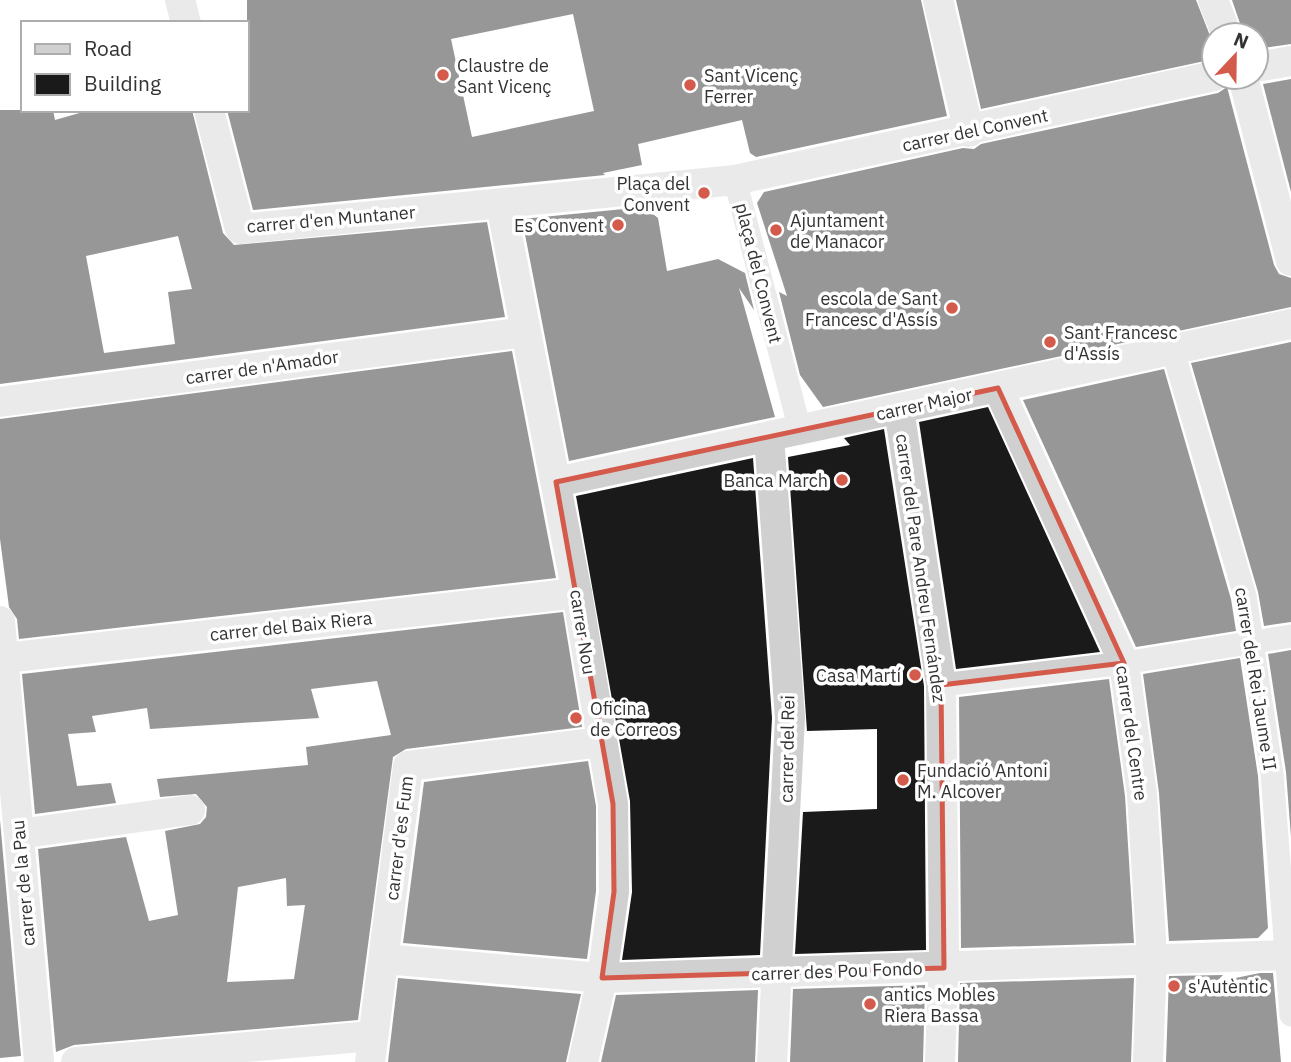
<svg xmlns="http://www.w3.org/2000/svg" width="1291" height="1062" viewBox="0 0 1291 1062" font-family="'IBM Plex Sans',sans-serif">
  <style>
    .building { fill: #1a1a1a; fill-rule: evenodd }
    .lines { fill: none; stroke-linecap: round; stroke-linejoin: round }
    .pedestrian { stroke: #d0d0d0; stroke-width: 23 }
    .minor { stroke: #d0d0d0; stroke-width: 30 }
    .marked { fill: none; stroke: #d45a4b; stroke-width: 5; stroke-linejoin: round }
    .poi-dot { fill: #d45a4b; stroke: #fff; stroke-width: 2.5 }
    .labels { text-anchor: middle; dominant-baseline: central; stroke-width: 7; stroke-linejoin: round; paint-order: stroke }
    .poi-label { font-size: 18px; fill: #333; stroke: #fff; text-anchor: start }
    .street-label { font-size: 18px; fill: #333; stroke: #fff }
  </style>
  <rect width="100%" height="100%" fill="#fff"/>
  <g class="building">
    <path d="M247 0H921L947 116 756 157 750 153 742 120 638 144 642 165 603 173 605 175 253 210 227 110H247ZM573 14 594 111 472 137 451 39Z"/>
    <polygon points="956,0 1196,0 1214,46 1214,59 981,109"/>
    <polygon points="1232,0 1291,0 1291,44 1256,49 1256,35 1244,35"/>
    <polygon points="1291,79 1291,192 1263,84"/>
    <polygon points="1227,87 1274,265 1279,274 1291,278 1291,307 823,407 800,375 779,292 787,296 757,203 764,192 963,148 974,149 981,144 1218,93"/>
    <path d="M0 110H53L55 120 90 110H192L223 233 234 245 487 222 505 317 0 384ZM178 236 192 289 168 292 175 344 104 353 86 256Z"/>
    <polygon points="644,207 658,218 667,271 718,259 745,273 754,310 739,288 775,417 569,461 522,219"/>
    <polygon points="1291,342 1291,622 1264,626 1258,592 1191,363"/>
    <polygon points="512,351 556,578 19,639 17,619 9,607 0,539 0,419"/>
    <polygon points="1164,369 1231,599 1236,631 1136,647 1023,400"/>
    <polygon points="988,407 1100,652 956,669 919,422"/>
    <polygon points="884,429 924,686 926,950 795,954 803,812 877,809 877,729 807,731 788,457 850,445 844,438"/>
    <polygon points="753,458 772,718 760,955 622,960 632,892 630,801 576,496"/>
    <path d="M563 612 582 727 406 749 393 757 358 1020 74 1045 56 1052 38 849 126 837 149 921 178 915 165 831 200 824 206 817 207 807 196 794 160 797 157 779 308 765 306 747 391 735 377 681 311 689 319 718 150 729 147 708 92 716 96 732 68 734 77 786 111 783 116 803 35 814 22 674ZM286 878 287 906 305 905 294 979 227 982 238 887Z"/>
    <polygon points="1291,650 1291,837 1286,772 1268,654"/>
    <polygon points="1240,658 1258,776 1268,928 1258,938 1169,941 1159,793 1143,674"/>
    <polygon points="1109,679 1125,796 1134,943 961,948 959,697"/>
    <polygon points="588,761 596,806 596,891 587,959 403,943 424,782"/>
    <polygon points="0,820 21,1056 0,1058"/>
    <polygon points="1260,973 1273,973 1281,1062 1166,1062 1169,976 1223,975 1216,982"/>
    <polygon points="398,978 581,994 566,1062 388,1062"/>
    <polygon points="1134,978 1131,1062 958,1062 960,983"/>
    <polygon points="925,985 923,1062 790,1062 793,989"/>
    <polygon points="758,990 755,1062 601,1062 616,995"/>
  </g>
  <g class="lines">
    <g class="pedestrian">
      <polyline points="735,180 800,430"/>
      <polyline points="1173,351 1245,596 1272,774 1291,1015"/>
      <polyline points="941,685 1124,663 1291,636"/>
    </g>
    <g class="minor">
      <polyline points="180,0 186,23"/>
      <polyline points="938,0 969,132"/>
      <polyline points="1213,0 1227,35"/>
      <polyline points="1256,67 1291,61"/>
      <polyline points="1243,77 1291,261"/>
      <polyline points="209,110 240,229 735,180 1214,76"/>
      <polyline points="501,204 577,593 613,804 614,892 602,978 583,1062"/>
      <polyline points="998,388 1124,663 1142,794 1152,957 1148,1062"/>
      <polyline points="0,402 524,332"/>
      <polyline points="899,409 941,685 944,955 940,1062"/>
      <polyline points="769,437 790,718 772,1062"/>
      <polyline points="556,482 1291,324"/>
      <polyline points="0,621 39,1062"/>
      <polyline points="5,658 577,593"/>
      <polyline points="19,834 190,810"/>
      <polyline points="384,959 602,978 1287,955"/>
      <polyline points="76,1062 372,1036"/>
      <polyline points="370,1062 408,766 601,742"/>
    </g>
  </g>
  <path d="M0 0H1291V1062H0ZM998 388 1124 663 941 685 944 968 602 978 614 892 613 804 556 482Z" fill="#fff" fill-opacity=".55" fill-rule="evenodd"/>
  <path class="marked" d="M998 388 1124 663 941 685 944 968 602 978 614 892 613 804 556 482Z"/>
  <g class="poi-dot">
    <circle cx="443" cy="75" r="7"/>
    <circle cx="690" cy="85" r="7"/>
    <circle cx="704" cy="193" r="7"/>
    <circle cx="618" cy="225" r="7"/>
    <circle cx="776" cy="230" r="7"/>
    <circle cx="952" cy="308" r="7"/>
    <circle cx="1050" cy="342" r="7"/>
    <circle cx="842" cy="480" r="7"/>
    <circle cx="915" cy="675" r="7"/>
    <circle cx="576" cy="718" r="7"/>
    <circle cx="903" cy="780" r="7"/>
    <circle cx="1174" cy="986" r="7"/>
    <circle cx="870" cy="1004" r="7"/>
  </g>
  <g class="labels">
    <g class="poi-label">
      <text x="457" y="65">Claustre de<tspan x="457" dy="21">Sant Vicenç</tspan></text>
      <text x="704" y="75">Sant Vicenç<tspan x="704" dy="21">Ferrer</tspan></text>
      <text x="690" y="183" text-anchor="end">Plaça del<tspan x="690" dy="21">Convent</tspan></text>
      <text x="790" y="220">Ajuntament<tspan x="790" dy="21">de Manacor</tspan></text>
      <text x="604" y="225" text-anchor="end">Es Convent</text>
      <text x="938" y="298" text-anchor="end">escola de Sant<tspan x="938" dy="21">Francesc d'Assís</tspan></text>
      <text x="1064" y="332">Sant Francesc<tspan x="1064" dy="21">d'Assís</tspan></text>
      <text x="828" y="480" text-anchor="end">Banca March</text>
      <text x="901" y="675" text-anchor="end">Casa Martí</text>
      <text x="590" y="708">Oficina<tspan x="590" dy="21">de Correos</tspan></text>
      <text x="917" y="770">Fundació Antoni<tspan x="917" dy="21">M. Alcover</tspan></text>
      <text x="1188" y="986">s'Autèntic</text>
      <text x="884" y="994">antics Mobles<tspan x="884" dy="21">Riera Bassa</tspan></text>
    </g>
    <g class="street-label">
      <text transform="translate(975 130) rotate(-12)">carrer del Convent</text>
      <text transform="translate(331 219) rotate(-5)">carrer d'en Muntaner</text>
      <text transform="translate(759 273) rotate(76)">plaça del Convent</text>
      <text transform="translate(262 367) rotate(-8)">carrer de n'Amador</text>
      <text transform="translate(924 404) rotate(-12)">carrer Major</text>
      <text transform="translate(921 568) rotate(82)">carrer del Pare Andreu Fernández</text>
      <text transform="translate(291 626) rotate(-6)">carrer del Baix Riera</text>
      <text transform="translate(583 632) rotate(81)">carrer Nou</text>
      <text transform="translate(1256 679) rotate(81)">carrer del Rei Jaume II</text>
      <text transform="translate(1132 733) rotate(82)">carrer del Centre</text>
      <text transform="translate(787 749) rotate(-89)">carrer del Rei</text>
      <text transform="translate(399 838) rotate(-83)">carrer d'es Fum</text>
      <text transform="translate(23 883) rotate(-95)">carrer de la Pau</text>
      <text transform="translate(837 971) rotate(-2)">carrer des Pou Fondo</text>
    </g>
  </g>
  <rect x="21" y="21" width="228" height="91" fill="#ffffff" stroke="#adadad" stroke-width="2"/>
  <rect x="35" y="44" width="35" height="10" fill="#d0d0d0" stroke="#adadad" stroke-width="2"/>
  <text x="84" y="56" font-size="21" fill="#333333">Road</text>
  <rect x="35" y="74" width="35" height="21" fill="#1a1a1a" stroke="#adadad" stroke-width="2"/>
  <text x="84" y="91" font-size="21" fill="#333333">Building</text>
  <g transform="translate(1235 56) rotate(22)"><circle r="33" fill="#ffffff" stroke="#adadad" stroke-width="2"/>
  <path d="M0-5L12 26L0 18L-12 26Z" fill="#d45a4b"/>
  <text y="-10" font-size="19" font-weight="bold" text-anchor="middle" fill="#333333">N</text>
  </g>
</svg>
